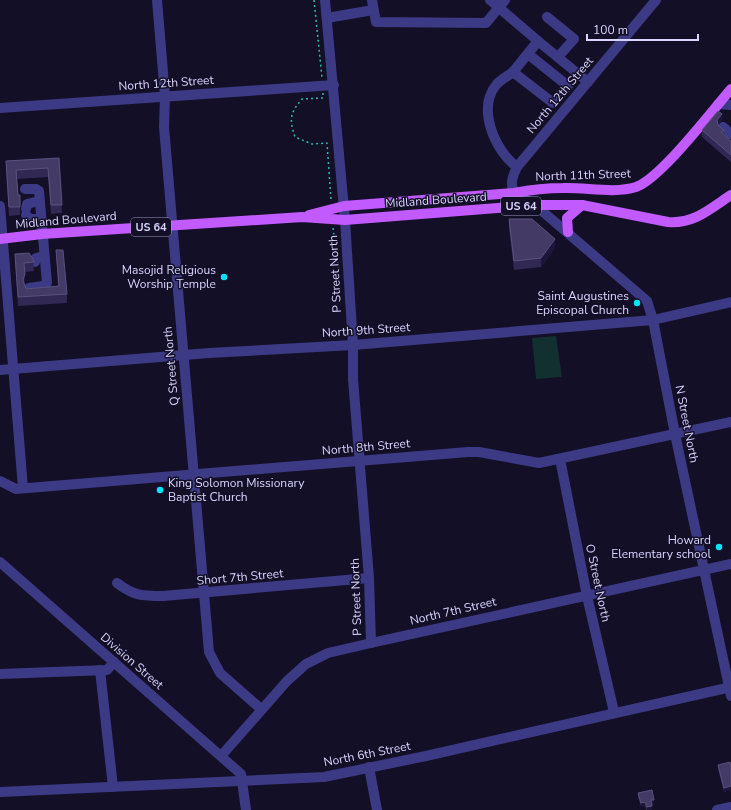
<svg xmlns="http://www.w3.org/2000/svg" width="731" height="810" viewBox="0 0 731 810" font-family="'Nunito Sans',sans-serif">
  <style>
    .pitch { fill: #12302f }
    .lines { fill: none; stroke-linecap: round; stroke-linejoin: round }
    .path { stroke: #2fb8b0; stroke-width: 1.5; stroke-dasharray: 2 3; stroke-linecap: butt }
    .minor { stroke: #3d3a85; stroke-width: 10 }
    .major { stroke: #c25bff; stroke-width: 10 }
    .wall { fill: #312854 }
    .shaded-wall { fill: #1d163a }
    .building { fill: #433a66; stroke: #5a527e }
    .poi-dot { fill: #00e5ff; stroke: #130f26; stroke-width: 1.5 }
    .labels { text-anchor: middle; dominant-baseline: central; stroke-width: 3; stroke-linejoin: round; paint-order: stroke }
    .shield { fill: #130f26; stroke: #9e99be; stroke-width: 1 }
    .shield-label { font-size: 11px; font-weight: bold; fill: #d9d4ff }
    .street-label { font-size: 12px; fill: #d9d4ff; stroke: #130f26 }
    .poi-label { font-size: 12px; fill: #d9d4ff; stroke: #130f26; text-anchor: end }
  </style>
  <rect width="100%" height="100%" fill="#130f26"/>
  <polygon class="pitch" points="556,336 562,377 536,379 532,338"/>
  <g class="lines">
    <g class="path">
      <polyline points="314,0 322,78"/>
      <path d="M323 93V98L302 99C290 113 289 119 295 137L312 144 327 143 331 200"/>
      <polyline points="333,228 339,272"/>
    </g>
    <g class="minor">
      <polyline points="157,0 165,96 164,127 209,652 220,673 261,709"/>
      <polyline points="325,0 345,220 353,345 353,379 369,578 371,643"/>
      <polyline points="372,0 376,22 486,23 505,0"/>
      <polyline points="490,0 538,41"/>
      <path d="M656 0 517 167C505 191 515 193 535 205L647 301 653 320 675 434 731 696"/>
      <polyline points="547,17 574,39 558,57"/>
      <polyline points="327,18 373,10"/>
      <polyline points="528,54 568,86 553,103 513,72 538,41 588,82"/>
      <path d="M513 72C508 76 500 80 496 85 477 109 495 151 517 167"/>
      <polyline points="718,104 731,105"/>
      <polyline points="0,108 334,85"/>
      <polyline points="723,127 731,134"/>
      <polyline points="25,189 36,189 39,191 47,283 43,286 29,288"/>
      <polyline points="0,206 23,488"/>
      <polyline points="26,209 27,204 39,201"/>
      <polyline points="26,215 30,219 40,219"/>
      <polyline points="35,262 36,258 44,256"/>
      <polyline points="0,370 209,353 353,345 653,320 731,302"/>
      <polyline points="560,459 587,596 614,712"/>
      <polyline points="0,481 16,489 468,452 479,452 539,463 731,422"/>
      <polyline points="0,562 241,774 246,810"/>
      <path d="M117 583C134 596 142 596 163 596L369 578"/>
      <polyline points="100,670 113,787"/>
      <polyline points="0,674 107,670 114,662"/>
      <polyline points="221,756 287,681 306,664 328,653 371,643 731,564"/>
      <polyline points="369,767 377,810"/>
      <polyline points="0,792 324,777 426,756 731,687"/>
      <polyline points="717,810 731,807"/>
    </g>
    <g class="major">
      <path d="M309 215 344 206 514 193C530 190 546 188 563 188 586 187 613 194 636 187 661 178 711 112 731 89"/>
      <polyline points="568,232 567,218 582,205"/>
      <path d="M0 239 42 234 302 217 345 220 535 205H582L668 222C694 224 710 209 731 195"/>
    </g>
  </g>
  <g class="wall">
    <polygon points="722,121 718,124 724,134 731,141 731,162 702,137 702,130"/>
    <polygon points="59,158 62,213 51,214 48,177 17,179 18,195 20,195 20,215 9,216 6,170 6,161"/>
    <polygon points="509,219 555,248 541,267 514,270 509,228"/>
    <polygon points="56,250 67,294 67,303 18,306 15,263 15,254 33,259 34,271 25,272 25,283 24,284 26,289 58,286"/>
    <polygon points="718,765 731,767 731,790 724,792 718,769"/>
    <polygon points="638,793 654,804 652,805 652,810 646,810 645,806 641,807 638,797"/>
  </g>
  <g class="shaded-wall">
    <polygon points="722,114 722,121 717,126 717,120"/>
    <polygon points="555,239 555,248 541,267 541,258"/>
    <polygon points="25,274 25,283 23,289 23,280"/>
    <polygon points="731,786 731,790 724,792 724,788"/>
    <polygon points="651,800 654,800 654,804 651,805"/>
    <polygon points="645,802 645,806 641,807 641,803"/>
    <polygon points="652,806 652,810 647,810 647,807"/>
  </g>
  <g class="building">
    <polygon points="718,111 722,114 717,120 718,125 724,130 721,132 731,141 731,155 702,130"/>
    <polygon points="59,158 62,205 51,205 48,168 16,170 18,195 20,195 20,207 9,207 6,161"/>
    <polygon points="509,219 532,219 555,239 541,258 514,261"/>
    <polygon points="56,250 63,250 67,294 18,297 15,254 29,253 33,259 34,262 24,263 25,274 23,280 26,289 59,286"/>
    <polygon points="730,762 731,767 731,786 724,788 718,765"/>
    <polygon points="652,790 654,800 651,800 652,806 647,807 645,802 641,803 638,793"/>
  </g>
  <g class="poi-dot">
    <circle cx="224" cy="277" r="4"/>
    <circle cx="637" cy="303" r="4"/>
    <circle cx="160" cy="490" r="4"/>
    <circle cx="719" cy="547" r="4"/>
  </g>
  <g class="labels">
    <g class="shield">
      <rect x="501" y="197" width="40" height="18" rx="3"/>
      <rect x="131" y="218" width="40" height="18" rx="3"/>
    </g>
    <g class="shield-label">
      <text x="521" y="206">US 64</text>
      <text x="151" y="227">US 64</text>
    </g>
    <g class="street-label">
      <text transform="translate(166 83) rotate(-4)">North 12th Street</text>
      <text transform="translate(560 95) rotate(-50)">North 12th Street</text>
      <text transform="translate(583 175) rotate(-2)">North 11th Street</text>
      <text transform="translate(436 200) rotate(-4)">Midland Boulevard</text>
      <text transform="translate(66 220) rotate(-5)">Midland Boulevard</text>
      <text transform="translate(335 274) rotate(-93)">P Street North</text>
      <text transform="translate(366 330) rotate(-4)">North 9th Street</text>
      <text transform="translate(171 366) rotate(-95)">Q Street North</text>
      <text transform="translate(687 424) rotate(79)">N Street North</text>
      <text transform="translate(366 447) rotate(-5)">North 8th Street</text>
      <text transform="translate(240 577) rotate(-5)">Short 7th Street</text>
      <text transform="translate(598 583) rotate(78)">O Street North</text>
      <text transform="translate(356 597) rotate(-92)">P Street North</text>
      <text transform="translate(453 611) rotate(-13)">North 7th Street</text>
      <text transform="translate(132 661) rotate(41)">Division Street</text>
      <text transform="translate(367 754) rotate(-11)">North 6th Street</text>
    </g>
    <g class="poi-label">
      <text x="216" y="270">Masojid Religious<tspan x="216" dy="14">Worship Temple</tspan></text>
      <text x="629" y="296">Saint Augustines<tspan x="629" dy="14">Episcopal Church</tspan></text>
      <text x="168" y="483" text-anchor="start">King Solomon Missionary<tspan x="168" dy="14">Baptist Church</tspan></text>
      <text x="711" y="540">Howard<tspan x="711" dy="14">Elementary school</tspan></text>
    </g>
  </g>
  <path d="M587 34v6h111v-6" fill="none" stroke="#d9d4ff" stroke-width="2"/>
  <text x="593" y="34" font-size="12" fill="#d9d4ff" stroke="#130f26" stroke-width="3" paint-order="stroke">100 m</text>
</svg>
